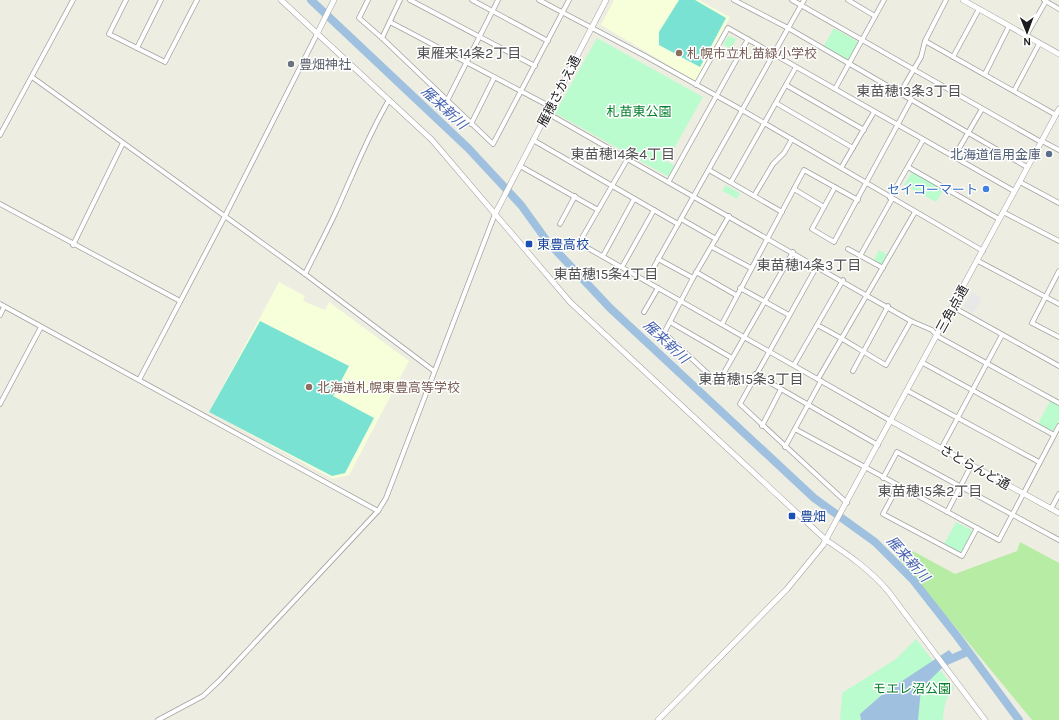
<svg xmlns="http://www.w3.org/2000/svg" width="1059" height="720" viewBox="0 0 1059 720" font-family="Karla,'Noto Sans JP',sans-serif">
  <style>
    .education { fill: #f6ffda }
    .grass { fill: #b6eca4 }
    .park { fill: #bbfccf }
    .pitch { fill: #7ae2d2 }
    .parking { fill: #e8e8e8 }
    .water { fill: #9fc1df }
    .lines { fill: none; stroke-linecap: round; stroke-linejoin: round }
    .river { stroke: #9fc1df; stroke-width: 8 }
    .minor-casing { stroke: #a3a3a3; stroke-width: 5.5 }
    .tertiary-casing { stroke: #a3a3a3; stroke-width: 6 }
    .minor { stroke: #fff; stroke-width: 4 }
    .tertiary { stroke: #fff; stroke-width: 5 }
    .education-dot { fill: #8d6e63; stroke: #fff; stroke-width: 1.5 }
    .worship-dot { fill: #6b7280; stroke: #fff; stroke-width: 1.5 }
    .service-dot { fill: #5c6f8a; stroke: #fff; stroke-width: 1.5 }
    .shop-dot { fill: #3f7fe0; stroke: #fff; stroke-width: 1.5 }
    .transit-dot { fill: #1a4fb4; stroke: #fff; stroke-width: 1.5 }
    .labels { text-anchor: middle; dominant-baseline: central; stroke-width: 3; stroke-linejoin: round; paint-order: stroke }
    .education-label { font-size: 13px; fill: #785e54; stroke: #fff; text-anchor: start }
    .worship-label { font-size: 13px; fill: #5b616d; stroke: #fff; text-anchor: start }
    .street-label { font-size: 13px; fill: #1c1c1c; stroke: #fff }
    .park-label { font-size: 13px; fill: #067f2c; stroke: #fff }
    .service-label { font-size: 13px; fill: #4e5e75; stroke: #fff; text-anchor: end }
    .shop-label { font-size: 13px; fill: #366cbe; stroke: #fff; text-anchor: end }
    .transit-label { font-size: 13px; fill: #164399; stroke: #fff; text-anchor: start }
    .neighbourhood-label { font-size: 14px; fill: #4f4f4f; stroke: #fff }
    .water-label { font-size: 14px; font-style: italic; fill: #4561b0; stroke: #fff }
  </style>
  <rect width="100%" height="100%" fill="#eeede1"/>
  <g class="education">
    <polygon points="614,0 699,0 730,17 695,81 601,25"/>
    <polygon points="279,282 305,296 303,301 325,310 329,302 409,361 349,475 333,479 209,412"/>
  </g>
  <polygon class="grass" points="1020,542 1059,563 1059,720 1032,720 897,556 900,544 955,574 1017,551"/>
  <g class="park">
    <polygon points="834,28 857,41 858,43 849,60 846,60 823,47"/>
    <polygon points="728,36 737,39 730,49 723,44"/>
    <polygon points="597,38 703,97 667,161 675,166 669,177 555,113"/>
    <polygon points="912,172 944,189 936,202 904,185"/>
    <polygon points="726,185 740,193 737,199 722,191"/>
    <polygon points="879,250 888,255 882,265 874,260"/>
    <polygon points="1050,401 1059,406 1059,420 1053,431 1051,431 1038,424"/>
    <polygon points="956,522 972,530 973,533 963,551 959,552 944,544"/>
    <path d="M916 639 954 688C945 697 944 707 943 720H840L842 693 896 659Z"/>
  </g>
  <g class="pitch">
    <polygon points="679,0 695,0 726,18 700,67 659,45 659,32"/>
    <polygon points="260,321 349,366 333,396 374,418 345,473 332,476 209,412"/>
  </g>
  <polygon class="parking" points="972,292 982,298 974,313 963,307"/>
  <polygon class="water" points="949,650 954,656 921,689 918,720 861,720 860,714 884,693"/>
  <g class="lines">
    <g class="river">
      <polyline points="311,0 468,148 521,205 547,241 610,308 814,498 875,542 913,580 957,636 1019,720"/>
      <polyline points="942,663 967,652"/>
    </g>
    <defs>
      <g id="minor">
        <polyline points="126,0 109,34 165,62 197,0"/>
        <polyline points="368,0 359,18 382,38 493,144 569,0"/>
        <polyline points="410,0 535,66"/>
        <polyline points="472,0 548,41"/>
        <polyline points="539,0 645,56 742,110 983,251"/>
        <polyline points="734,0 788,28 1027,167"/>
        <polyline points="792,0 1041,142"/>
        <polyline points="848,0 875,16"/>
        <polyline points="1044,0 1059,9"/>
        <polyline points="390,22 551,107"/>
        <polyline points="1026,36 1046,1"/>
        <polyline points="382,38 400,0"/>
        <polyline points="925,41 1056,115"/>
        <polyline points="137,48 161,0"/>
        <polyline points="953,57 979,9"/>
        <polyline points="985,74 1009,26"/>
        <polyline points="32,77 305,274 434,371"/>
        <polyline points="696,85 728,28 1014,191"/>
        <polyline points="786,85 864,130"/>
        <polyline points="835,89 884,0"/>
        <polyline points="1014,91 1039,44"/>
        <polyline points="900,93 921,57 925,41 946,0"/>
        <polyline points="447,101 498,0"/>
        <polyline points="776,103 853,148"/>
        <polyline points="547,113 911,321 932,330 937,336 1059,403"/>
        <polyline points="471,124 494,78"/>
        <polyline points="0,135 73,0"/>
        <polyline points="533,140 678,224"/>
        <polyline points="1042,141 1059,150"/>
        <polyline points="954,157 982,109"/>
        <polyline points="628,158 579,243 891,421"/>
        <polyline points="520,166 598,210"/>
        <polyline points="908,167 999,219"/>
        <polyline points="841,168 874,112"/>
        <polyline points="709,170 782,212"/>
        <polyline points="669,181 748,39"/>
        <polyline points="731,182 796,67"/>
        <polyline points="1020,182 1059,203"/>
        <polyline points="835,187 812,229 834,242 911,100"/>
        <polyline points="794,189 824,207"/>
        <polyline points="754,196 773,164 784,153 792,139"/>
        <polyline points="890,198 923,140"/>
        <polyline points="0,204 180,301"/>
        <polyline points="1003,212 1059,241"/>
        <polyline points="729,216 693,278 664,333 718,383 793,252"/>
        <polyline points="681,219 716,239"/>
        <polyline points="560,224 575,196"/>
        <polyline points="73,245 123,143"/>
        <polyline points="712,247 751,268"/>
        <polyline points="848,249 883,268"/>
        <polyline points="603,256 634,199"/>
        <polyline points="860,256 892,199"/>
        <polyline points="658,259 693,278"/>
        <polyline points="978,261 1059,304"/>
        <polyline points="817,266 740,404 847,503"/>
        <polyline points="622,267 654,210"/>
        <polyline points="1059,271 1032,323 1059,337"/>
        <polyline points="696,272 736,295"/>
        <path d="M305 274C315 254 325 235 334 216 352 177 367 137 389 100"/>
        <polyline points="646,281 804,0"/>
        <polyline points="740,288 789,315"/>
        <polyline points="0,304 378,511"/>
        <polyline points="953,307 1059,366"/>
        <polyline points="644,312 658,288"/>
        <polyline points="0,315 4,307"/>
        <polyline points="670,322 732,358"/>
        <polyline points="722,324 804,170 858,200"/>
        <path d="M817 325C841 337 863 352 886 365L911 321"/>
        <polyline points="923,363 1054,435"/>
        <polyline points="794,365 843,280"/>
        <polyline points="853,371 888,306"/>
        <polyline points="755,374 878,445"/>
        <polyline points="818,379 915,212"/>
        <polyline points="139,380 225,216 317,34"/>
        <polyline points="908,391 1039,462"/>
        <polyline points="0,404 41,327"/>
        <polyline points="762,426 781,389"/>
        <polyline points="795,429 999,540 1059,426"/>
        <polyline points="785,447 821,381"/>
        <polyline points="941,449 1002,335"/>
        <polyline points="883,478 897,452 1059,540"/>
        <polyline points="898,486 883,514 962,556 977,528"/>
        <polyline points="1051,509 1059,494"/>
        <polyline points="947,512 971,466"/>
        <polyline points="158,720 203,696 220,680 378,511 386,498 495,214"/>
      </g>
      <g id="tertiary">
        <path d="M281 0 432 140 570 302 826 540C849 555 870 570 888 591L985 720"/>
        <polyline points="963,0 1059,54"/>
        <polyline points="317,34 334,0"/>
        <polyline points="495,214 606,0"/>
        <polyline points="891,421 1059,513"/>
        <polyline points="658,720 787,589 823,545 1059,109"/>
      </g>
    </defs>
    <use href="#minor" class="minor-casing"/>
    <use href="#tertiary" class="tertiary-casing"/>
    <use href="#minor" class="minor"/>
    <use href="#tertiary" class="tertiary"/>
  </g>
  <g class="education-dot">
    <circle cx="679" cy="53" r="4"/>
    <circle cx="309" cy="387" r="4"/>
  </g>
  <circle class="worship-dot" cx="291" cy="64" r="4"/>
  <circle class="service-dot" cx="1049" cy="154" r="4"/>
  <circle class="shop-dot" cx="986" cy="189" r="4"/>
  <g class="transit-dot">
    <rect x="525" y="240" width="8" height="8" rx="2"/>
    <rect x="788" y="512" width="8" height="8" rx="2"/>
  </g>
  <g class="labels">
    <g class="education-label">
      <text x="687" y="53">札幌市立札苗緑小学校</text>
      <text x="317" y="387">北海道札幌東豊高等学校</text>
    </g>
    <g class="worship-label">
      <text x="299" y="64">豊畑神社</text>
    </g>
    <g class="street-label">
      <text transform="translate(559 91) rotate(-63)">雁穂さかえ通</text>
      <text transform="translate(952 309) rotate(-61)">三角点通</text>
      <text transform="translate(975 467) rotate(29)">さとらんど通</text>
    </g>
    <g class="park-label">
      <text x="639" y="111">札苗東公園</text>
      <text x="912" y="688">モエレ沼公園</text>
    </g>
    <g class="service-label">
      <text x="1041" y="154">北海道信用金庫</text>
    </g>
    <g class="shop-label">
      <text x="978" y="189">セイコーマート</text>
    </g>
    <g class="transit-label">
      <text x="537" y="244">東豊高校</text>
      <text x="800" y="516">豊畑</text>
    </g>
    <g class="neighbourhood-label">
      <text x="469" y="53">東雁来14条2丁目</text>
      <text x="909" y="91">東苗穂13条3丁目</text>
      <text x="623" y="154">東苗穂14条4丁目</text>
      <text x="809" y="265">東苗穂14条3丁目</text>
      <text x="606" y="274">東苗穂15条4丁目</text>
      <text x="751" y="379">東苗穂15条3丁目</text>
      <text x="930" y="491">東苗穂15条2丁目</text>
    </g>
    <g class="water-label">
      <text transform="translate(444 108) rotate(43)">雁来新川</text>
      <text transform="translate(666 342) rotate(43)">雁来新川</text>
      <text transform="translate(908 559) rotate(48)">雁来新川</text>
    </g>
  </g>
  <g transform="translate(1027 32) rotate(179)" stroke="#ffffff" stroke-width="3" paint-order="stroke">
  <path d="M0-3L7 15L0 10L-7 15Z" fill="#1c1c1c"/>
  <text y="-6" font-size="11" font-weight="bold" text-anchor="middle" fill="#1c1c1c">N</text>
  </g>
</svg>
